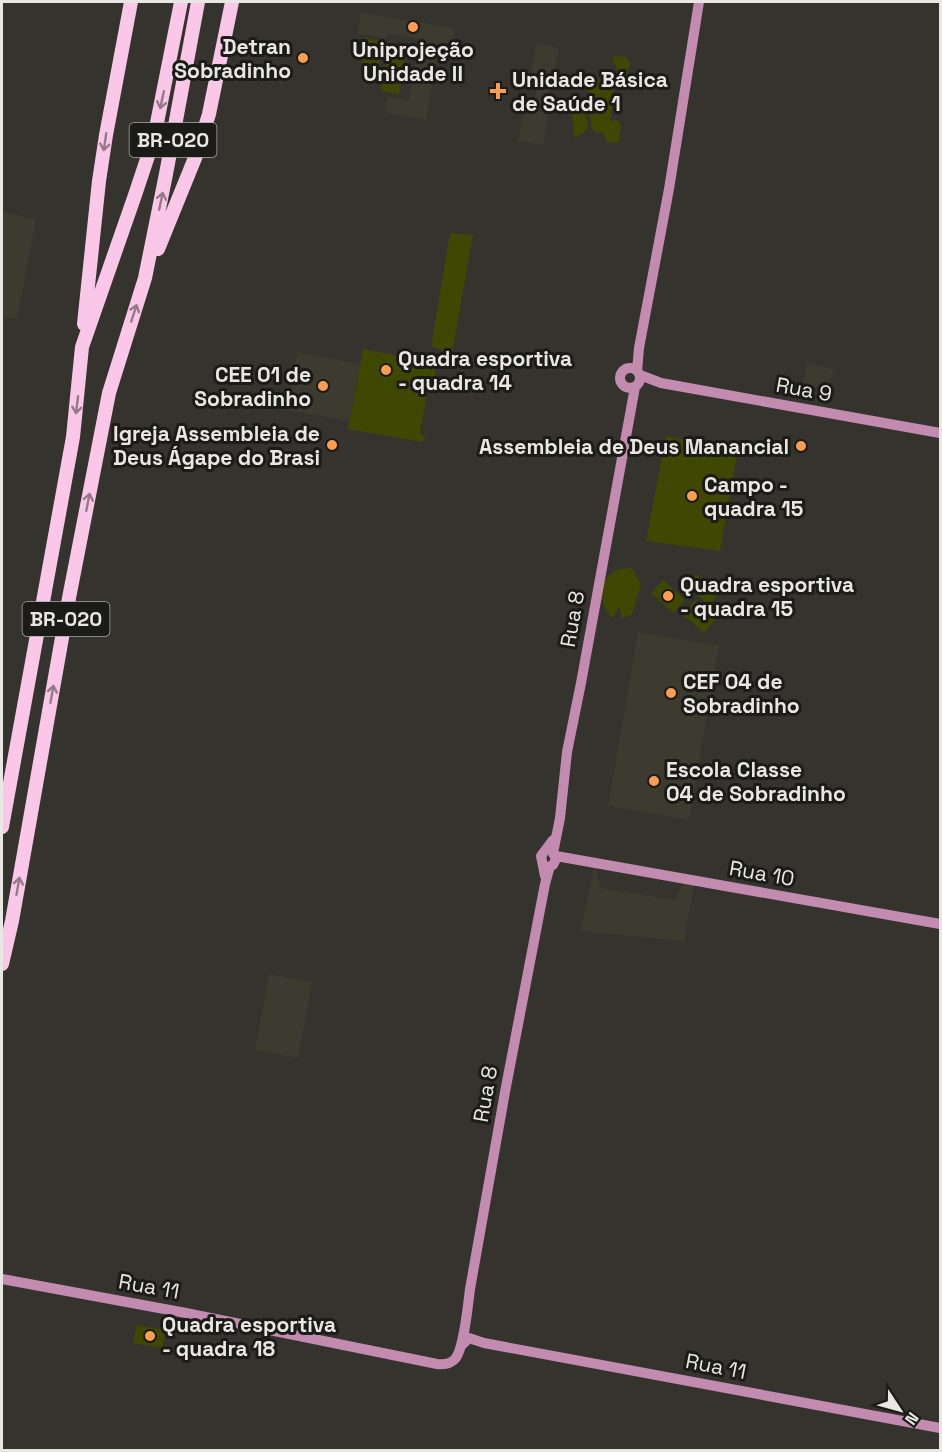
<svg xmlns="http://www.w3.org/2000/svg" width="942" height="1452" viewBox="0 0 942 1452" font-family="'Space Grotesk',sans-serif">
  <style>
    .built { fill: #3d3a2f }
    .green { fill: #3f4802 }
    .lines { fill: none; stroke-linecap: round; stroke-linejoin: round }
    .secondary { stroke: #c38baf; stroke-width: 10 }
    .highway { stroke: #fac7e8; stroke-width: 14 }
    .oneway { stroke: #967a8a }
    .poi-dot { fill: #fb9e51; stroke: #1b1b18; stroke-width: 2 }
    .labels { text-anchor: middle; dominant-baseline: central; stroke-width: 6; stroke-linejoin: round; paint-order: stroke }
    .shield { fill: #1b1b18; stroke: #aaaaa6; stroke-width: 1.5 }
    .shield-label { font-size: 20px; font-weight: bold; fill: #e8e7e3 }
    .poi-label { font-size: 21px; font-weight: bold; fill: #e8e7e3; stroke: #1b1b18; text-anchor: start }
    .street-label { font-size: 21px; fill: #e8e7e3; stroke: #1b1b18 }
  </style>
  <rect width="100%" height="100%" fill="#34332e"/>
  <path class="built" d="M 361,13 L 455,28 L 450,58 L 437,56 L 426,120 L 384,112 L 388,97 L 409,100 L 419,39 L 387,33 L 385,39 L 357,33 Z
    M 536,43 L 559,48 L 553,78 L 551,78 L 546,110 L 549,111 L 543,145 L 518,141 L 524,111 L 530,112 L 531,108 L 533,107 L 539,76 L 531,74 Z
    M 2,212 L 36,219 L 17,319 L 2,317 Z
    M 297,352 L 360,364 L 349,421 L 287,410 Z
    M 807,363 L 833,369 L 829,389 L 804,384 Z
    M 638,632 L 719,646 L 689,820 L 608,806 Z
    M 595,863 L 600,888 L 675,900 L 686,879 L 695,881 L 684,941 L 580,931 Z
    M 269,974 L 312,982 L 298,1058 L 255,1050 Z"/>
  <path class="green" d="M 365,38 L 383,41 L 379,68 L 361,65 Z
    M 388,56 L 405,59 L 399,94 L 381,91 Z
    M 614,56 L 627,57 L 630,63 L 628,71 L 630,80 L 622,85 L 611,84 L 609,85 L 614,89 L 610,121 L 618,120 L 621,127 L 619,142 L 607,143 L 606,138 L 602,132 L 597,133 L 592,129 L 590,114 L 585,115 L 588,123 L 586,131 L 574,138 L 572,114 L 585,108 L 586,98 L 591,83 L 607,77 L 609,71 L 611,70 L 613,75 L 616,74 C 618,68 616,65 612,60 Z
    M 450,233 L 473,235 L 452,353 L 431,347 Z
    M 363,349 L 437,363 L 435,377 L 430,377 L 420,433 L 425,437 L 423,442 L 348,429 Z
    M 666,436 L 738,450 L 720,551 L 646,541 Z
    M 632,568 L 641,584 L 632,615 L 621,618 L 620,606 L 612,618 C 600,605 596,584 613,572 C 618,568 625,569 632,568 Z
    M 696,574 L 720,593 L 709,606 L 687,585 Z
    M 663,580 L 685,600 L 673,613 L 651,593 Z
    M 695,601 L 716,619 L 704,633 L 682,614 Z
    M 137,1325 L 166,1330 L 162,1348 L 133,1343 Z"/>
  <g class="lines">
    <path class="secondary" d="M620 378a10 10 0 1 1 20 0a10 10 0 1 1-20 0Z
      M 637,371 L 639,348 L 669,189 L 699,2
      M 640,375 L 661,383 L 940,433
      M 556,856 L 940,924
      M 553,865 L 556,859 L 553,853 L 560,818 L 567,752 L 581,683 L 635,387
      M 545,876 L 541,856 L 553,840
      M 2,1279 L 186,1313 L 437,1364 C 444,1365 450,1364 455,1359 C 464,1349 468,1304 470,1289 L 505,1092 L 545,884 L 550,866
      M 461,1346 L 469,1338 L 484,1343 L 940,1428"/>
    <path class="highway" d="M 158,249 L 197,153 L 209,114 L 232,2
      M 84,324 L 99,181 L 106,135 L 131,2
      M 2,827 L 73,437 L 82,347 L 135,195 L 154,138 L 181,2
      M 2,964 L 12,921 L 69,598 L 109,393 L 145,278 L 166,174 L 198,2"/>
  </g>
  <defs><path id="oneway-shaft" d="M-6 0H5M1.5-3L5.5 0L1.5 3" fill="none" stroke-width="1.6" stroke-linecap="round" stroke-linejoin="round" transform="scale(1.5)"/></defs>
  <g class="oneway">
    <use href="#oneway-shaft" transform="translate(162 100) rotate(102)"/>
    <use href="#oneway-shaft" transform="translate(105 142) rotate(98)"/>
    <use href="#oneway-shaft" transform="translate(161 201) rotate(-78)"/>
    <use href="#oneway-shaft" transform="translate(134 313) rotate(-72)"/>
    <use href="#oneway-shaft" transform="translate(77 405) rotate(97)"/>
    <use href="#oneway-shaft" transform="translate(88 502) rotate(-79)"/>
    <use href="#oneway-shaft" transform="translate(52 694) rotate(-80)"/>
    <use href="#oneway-shaft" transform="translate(18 886) rotate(-80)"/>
  </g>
  <g class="poi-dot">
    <circle cx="413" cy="27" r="6"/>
    <circle cx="303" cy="58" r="6"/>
    <path d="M495 82h6v6h6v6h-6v6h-6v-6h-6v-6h6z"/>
    <circle cx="386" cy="370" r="6"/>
    <circle cx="323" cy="386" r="6"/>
    <circle cx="332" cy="445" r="6"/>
    <circle cx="801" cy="446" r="6"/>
    <circle cx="692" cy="496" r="6"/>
    <circle cx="668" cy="596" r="6"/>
    <circle cx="671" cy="693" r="6"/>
    <circle cx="654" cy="781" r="6"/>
    <circle cx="150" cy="1336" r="6"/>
  </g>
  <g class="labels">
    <g class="shield">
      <rect x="129.5" y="123" width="87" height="34" rx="4.5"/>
      <rect x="22.5" y="602" width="87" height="34" rx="4.5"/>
    </g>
    <g class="shield-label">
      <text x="173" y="140">BR-020</text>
      <text x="66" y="619">BR-020</text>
    </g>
    <g class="poi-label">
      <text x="291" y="46" text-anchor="end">Detran<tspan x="291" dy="24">Sobradinho</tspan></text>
      <text x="413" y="49" text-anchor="middle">Uniprojeção<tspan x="413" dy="24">Unidade II</tspan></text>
      <text x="512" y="79">Unidade Básica<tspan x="512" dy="24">de Saúde 1</tspan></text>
      <text x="398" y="358">Quadra esportiva<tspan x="398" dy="24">- quadra 14</tspan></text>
      <text x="311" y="374" text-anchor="end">CEE 01 de<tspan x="311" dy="24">Sobradinho</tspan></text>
      <text x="320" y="433" text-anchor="end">Igreja Assembleia de<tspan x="320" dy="24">Deus Ágape do Brasi</tspan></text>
      <text x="789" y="446" text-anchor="end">Assembleia de Deus Manancial</text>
      <text x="704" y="484">Campo -<tspan x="704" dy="24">quadra 15</tspan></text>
      <text x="680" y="584">Quadra esportiva<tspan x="680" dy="24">- quadra 15</tspan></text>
      <text x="683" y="681">CEF 04 de<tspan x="683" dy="24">Sobradinho</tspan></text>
      <text x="666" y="769">Escola Classe<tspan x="666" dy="24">04 de Sobradinho</tspan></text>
      <text x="162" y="1324">Quadra esportiva<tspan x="162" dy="24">- quadra 18</tspan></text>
    </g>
    <g class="street-label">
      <text transform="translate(804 389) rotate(10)">Rua 9</text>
      <text transform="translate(572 619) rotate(-80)">Rua 8</text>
      <text transform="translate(762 873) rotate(10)">Rua 10</text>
      <text transform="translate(485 1094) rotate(-80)">Rua 8</text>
      <text transform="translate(149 1286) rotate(10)">Rua 11</text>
      <text transform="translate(716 1366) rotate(11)">Rua 11</text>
    </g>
  </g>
  <rect width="942" height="1452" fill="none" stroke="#e8e7e3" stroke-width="6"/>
  <g transform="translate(900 1410) rotate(126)" stroke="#1b1b18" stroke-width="4.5" paint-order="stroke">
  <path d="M0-4.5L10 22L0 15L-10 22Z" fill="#e8e7e3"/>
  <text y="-9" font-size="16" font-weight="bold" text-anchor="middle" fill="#e8e7e3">N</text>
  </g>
</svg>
